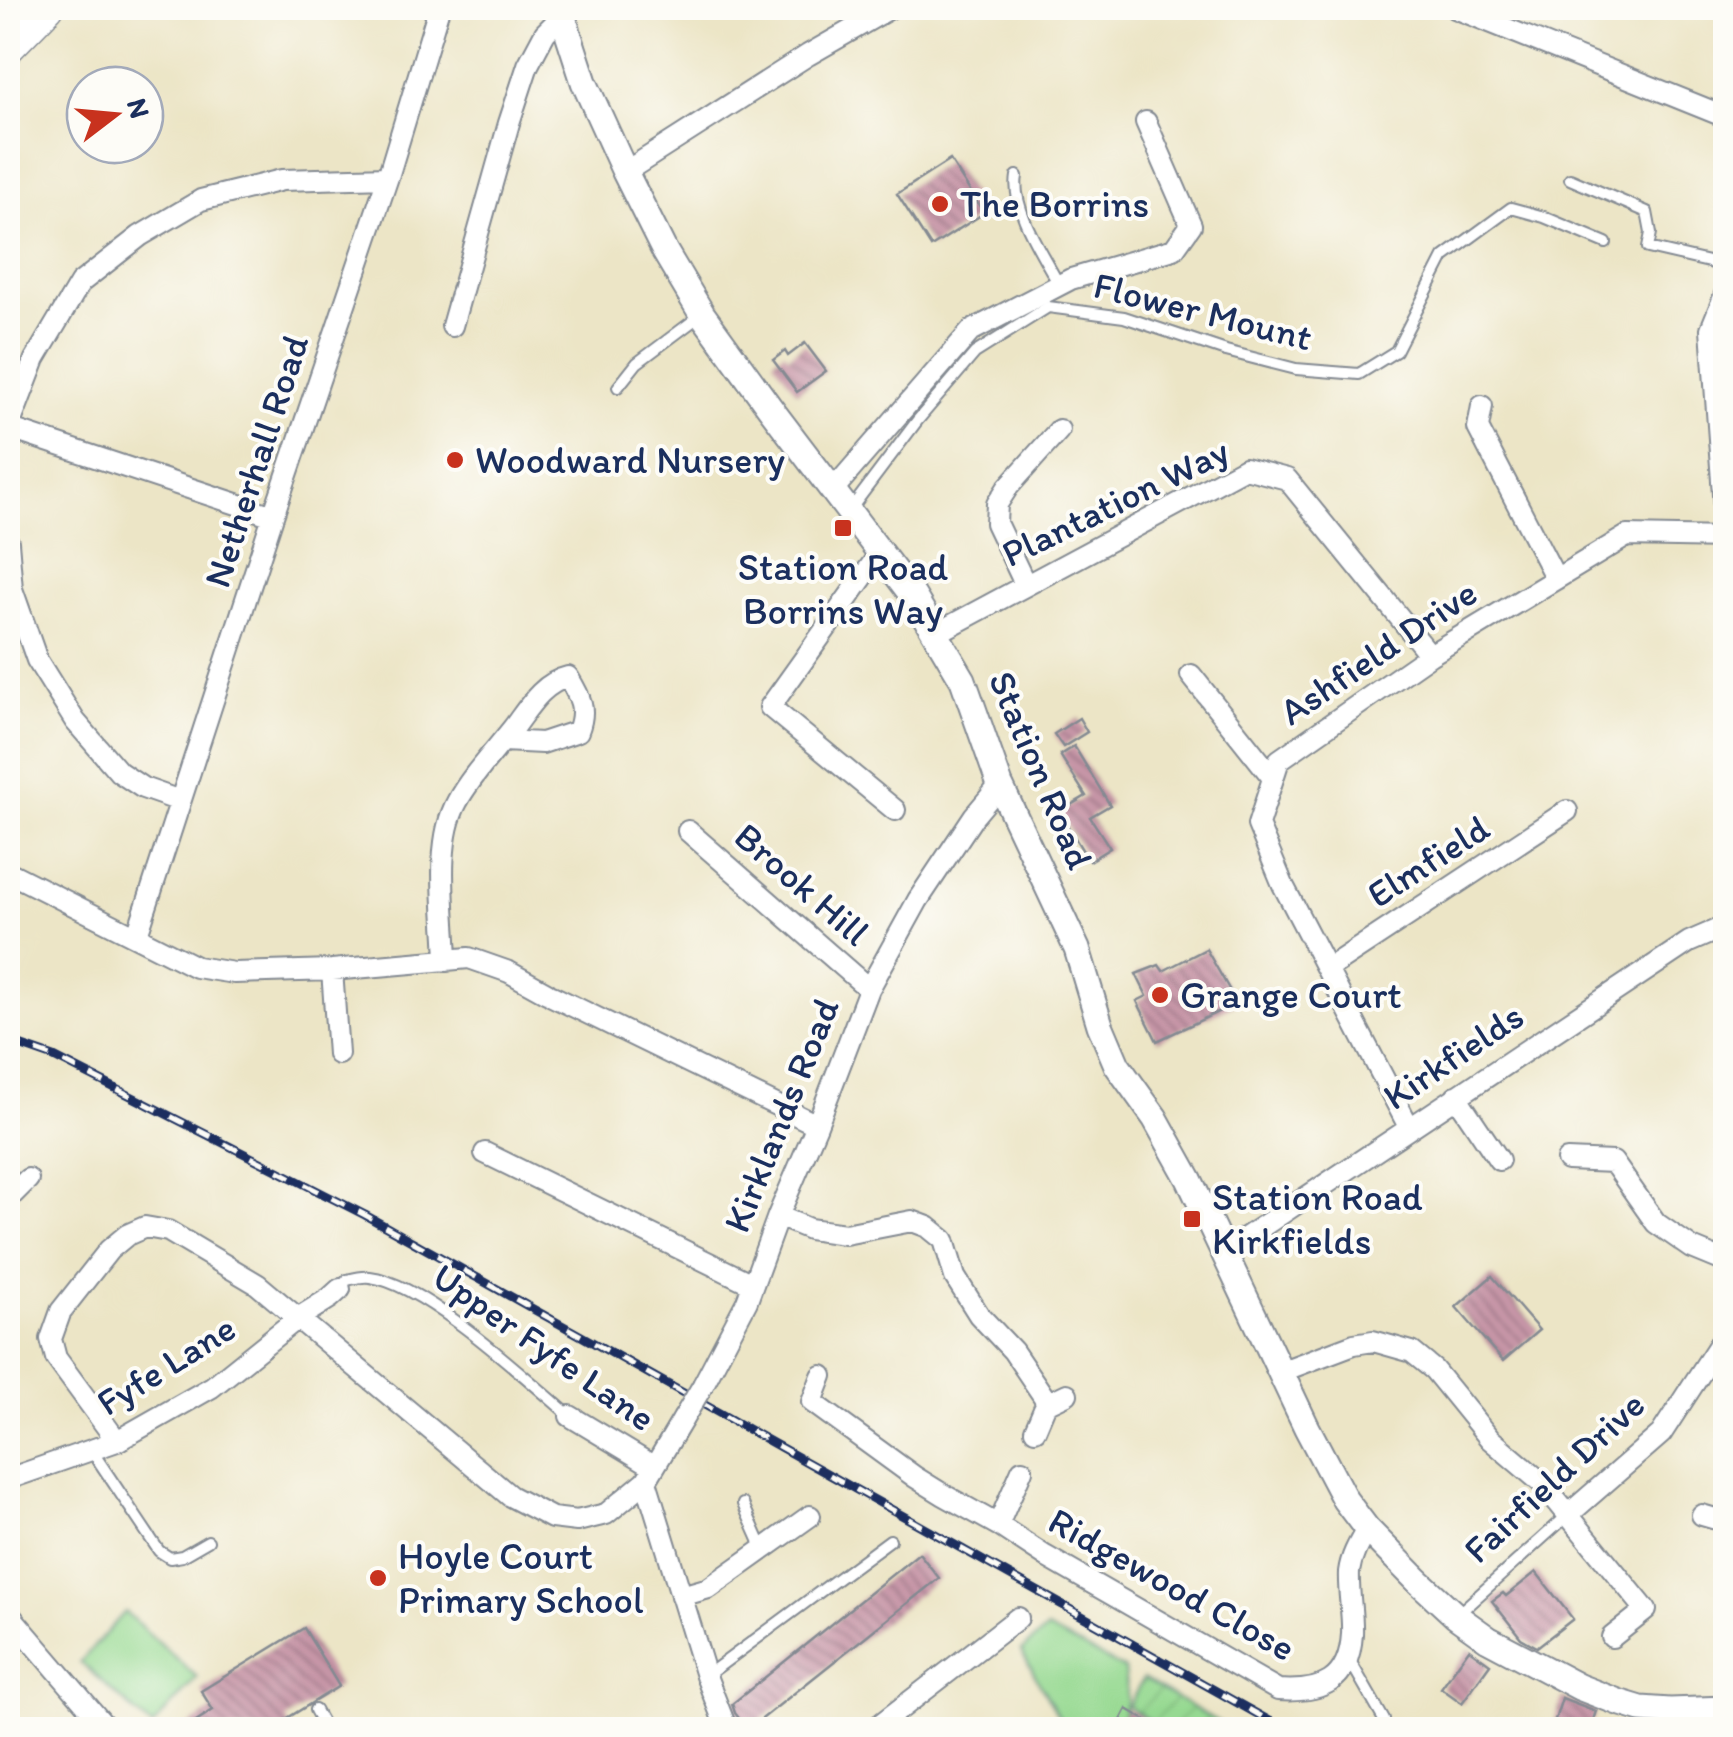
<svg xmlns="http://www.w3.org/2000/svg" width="1733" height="1737" viewBox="0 0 1733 1737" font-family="Itim,sans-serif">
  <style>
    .grass { fill: #96d991; stroke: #588478; stroke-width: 2.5 }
    .garden { fill: url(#garden-furrows); stroke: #588478; stroke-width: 2.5 }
    .building { fill: url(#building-back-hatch) }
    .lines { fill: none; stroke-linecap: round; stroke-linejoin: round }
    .service-casing { stroke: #848a92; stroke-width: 14 }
    .minor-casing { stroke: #848a92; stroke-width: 24 }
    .tertiary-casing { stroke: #848a92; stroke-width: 29 }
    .secondary-casing { stroke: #848a92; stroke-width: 31 }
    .service { stroke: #fff; stroke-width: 10 }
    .minor { stroke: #fff; stroke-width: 20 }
    .tertiary { stroke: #fff; stroke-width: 25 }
    .secondary { stroke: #fff; stroke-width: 28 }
    .rail-casing { stroke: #1b2f5e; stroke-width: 9 }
    .rail { stroke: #fdfcf7; stroke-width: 5; stroke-dasharray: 15; stroke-linecap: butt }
    .minor-bridge-casing { stroke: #848a92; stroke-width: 24; stroke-linecap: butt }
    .minor-bridge { stroke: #fff; stroke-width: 20 }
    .poi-dot { fill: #c8321e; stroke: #fdfcf7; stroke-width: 4 }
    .labels { text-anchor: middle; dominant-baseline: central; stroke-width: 8; stroke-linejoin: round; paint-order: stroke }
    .poi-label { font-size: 38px; fill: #1b2f5e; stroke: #fdfcf7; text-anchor: start }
    .street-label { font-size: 38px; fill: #1b2f5e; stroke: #fdfcf7 }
  </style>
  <defs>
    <pattern id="garden-furrows" width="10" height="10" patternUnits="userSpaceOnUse" patternTransform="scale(2.5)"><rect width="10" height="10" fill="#96d991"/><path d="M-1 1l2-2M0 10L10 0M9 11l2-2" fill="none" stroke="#81bb7f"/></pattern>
    <pattern id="building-back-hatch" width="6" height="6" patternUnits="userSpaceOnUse" patternTransform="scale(2.5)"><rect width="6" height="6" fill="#c796a7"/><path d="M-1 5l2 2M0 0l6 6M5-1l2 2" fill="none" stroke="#a17b8b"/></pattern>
  </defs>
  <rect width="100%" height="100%" fill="#fdfcf7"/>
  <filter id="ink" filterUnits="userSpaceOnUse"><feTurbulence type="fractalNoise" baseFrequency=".01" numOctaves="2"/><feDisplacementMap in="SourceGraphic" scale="20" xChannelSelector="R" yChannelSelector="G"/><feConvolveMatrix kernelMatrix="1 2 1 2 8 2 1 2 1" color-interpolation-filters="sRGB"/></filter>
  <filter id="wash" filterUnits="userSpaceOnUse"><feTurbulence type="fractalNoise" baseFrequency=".0048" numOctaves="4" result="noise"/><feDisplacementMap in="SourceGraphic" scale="40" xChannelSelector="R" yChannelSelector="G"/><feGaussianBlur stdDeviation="2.25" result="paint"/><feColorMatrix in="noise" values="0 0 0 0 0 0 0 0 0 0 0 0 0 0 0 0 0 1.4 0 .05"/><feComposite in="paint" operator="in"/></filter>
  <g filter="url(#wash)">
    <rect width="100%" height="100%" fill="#ece5c6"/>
    <path class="grass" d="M 125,1612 L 197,1677 L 152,1727 L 80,1662 Z
      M 1047,1629 L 1124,1669 L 1127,1699 L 1120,1729 L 1066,1729 L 1021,1651 Z"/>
    <path class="garden" d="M 1143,1679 L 1230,1729 L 1185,1729 L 1180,1727 L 1178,1729 C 1160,1730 1143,1716 1128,1707 Z"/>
    <g id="blocks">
      <path class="building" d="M 950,160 L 984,213 L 931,247 L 897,194 Z
        M 805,343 L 826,371 L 797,392 L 773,360 L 785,351 L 788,356 Z
        M 1079,718 L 1087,732 L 1063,747 L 1054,734 Z
        M 1074,746 L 1110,805 L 1090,817 L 1110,848 L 1089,861 L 1059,812 L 1086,796 L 1060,755 Z
        M 1206,949 L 1237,1003 L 1157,1041 L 1137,1001 L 1147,996 L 1136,974 L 1159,965 L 1163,971 Z
        M 1492,1276 L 1539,1330 L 1503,1361 L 1456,1307 Z
        M 919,1553 L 939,1578 L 748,1730 L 735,1713 L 732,1704 Z
        M 1536,1572 L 1573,1619 L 1537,1647 L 1521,1638 L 1492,1601 L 1503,1593 L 1506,1596 Z
        M 304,1628 L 339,1686 L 286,1719 L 292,1730 L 182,1730 L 213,1710 L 201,1691 Z
        M 1469,1649 L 1490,1664 L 1462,1703 L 1441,1688 Z
        M 1562,1698 L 1596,1711 L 1590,1730 L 1562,1730 L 1553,1726 Z
        M 1127,1709 L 1163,1730 L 1116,1730 Z"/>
    </g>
  </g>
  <g filter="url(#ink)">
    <use href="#blocks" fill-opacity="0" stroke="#848a92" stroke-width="2.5"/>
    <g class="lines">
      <defs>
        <path id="service" d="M 1017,176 C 1011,209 1044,256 1059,285
          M 1570,179 L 1647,212 L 1651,233 L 1648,248 L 1726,266
          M 618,387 L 637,363 L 701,315
          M 850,510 L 917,421 L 975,353 L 1048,307 L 1124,317 L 1226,351 L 1296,369 L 1359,374 L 1396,351 L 1444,257 L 1511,208 L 1544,217 L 1606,243
          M 340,1289 L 347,1280 C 355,1278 362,1276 370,1277 C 424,1283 527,1379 570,1416
          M 92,1451 L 159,1551 L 170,1558 L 182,1556 L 208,1541
          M 743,1504 L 763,1549
          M 1458,1614 L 1568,1515
          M 1349,1659 L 1384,1720 L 1381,1728
          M 706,1676 L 890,1540
          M 315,1710 L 326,1730"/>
        <path id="minor" d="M 1455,8 L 1726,117
          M 625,172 L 808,55 L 890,8
          M 1726,292 L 1711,329 L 1726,536
          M 452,326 L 509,123 L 528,65 L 545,33 L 562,16
          M 1482,406 L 1478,428 L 1556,579
          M 8,429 L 35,359 L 80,283 L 140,236 L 201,200 L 282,180 L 388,177
          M 8,441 L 8,428 L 273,516
          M 833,490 L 971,331 L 1071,279 L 1174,249 L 1191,225 L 1146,122
          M 8,542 L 12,589 L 37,660 L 75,721 L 119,772 L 143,788 L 180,801
          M 880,553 L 770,707 L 895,810
          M 1025,584 L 996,523 L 997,504 L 1008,487 L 1059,430
          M 937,633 L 1245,468 L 1287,479 L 1430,655
          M 1191,675 L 1273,778
          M 688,831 L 869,989
          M 8,872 L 196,967 L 234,973 L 332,970 L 469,958 L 509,972 L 547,993
          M 137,935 L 273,516 L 388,177 L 439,8
          M 447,961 C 446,913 434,844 457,802 C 470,777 495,751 513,728 C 528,708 542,683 568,677 C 580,697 587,708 578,731 L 542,743 L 503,741
          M 1327,969 L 1567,811
          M 332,970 L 338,1054
          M 552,996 L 817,1125
          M 1456,1096 L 1499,1160
          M 1409,1127 L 1283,885 L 1258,825 L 1279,760 L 1430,655 L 1627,536 L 1726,538
          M 485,1153 L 752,1284
          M 1567,1160 L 1613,1162 L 1656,1223 L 1692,1248 L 1726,1262
          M 8,1199 L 28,1179
          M 778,1216 L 809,1229 L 845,1234 L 912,1221 L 928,1227 L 944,1240 L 955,1277 L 979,1315 L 1013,1351 L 1044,1397 L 1046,1404
          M 1224,1252 L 1689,942 L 1726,926
          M 1280,1372 L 1354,1344 L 1373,1341 L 1412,1352 L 1434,1370 L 1490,1439 L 1542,1483 L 1646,1610 L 1612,1637
          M 822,1376 L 812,1402 L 915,1477 L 944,1495 L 998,1525 L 1045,1556 L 1278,1690 C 1322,1693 1349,1682 1352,1634 C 1353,1614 1348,1593 1349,1572 C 1351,1556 1359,1543 1367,1529
          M 703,1385 L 747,1301 L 778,1216 L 817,1125 L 869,989 L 918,900 L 974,816 L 1000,785
          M 570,1416 L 653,1466
          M 1035,1430 L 1046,1404 L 1067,1394
          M 117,1441 L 56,1358 L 51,1339 L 61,1311 L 109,1250 L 127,1235 L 145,1227 L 168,1231 L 257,1284 L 510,1496 L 552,1518 L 577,1521 L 606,1514 L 646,1481 L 683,1419
          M 8,1479 L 117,1441 L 212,1387 L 298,1318 L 330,1298 L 340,1289
          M 646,1481 L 706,1676 L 727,1730
          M 1569,1514 L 1661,1434 L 1726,1334
          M 1702,1515 L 1726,1522
          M 998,1525 L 1022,1470
          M 681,1596 L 709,1588 L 810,1516
          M 8,1613 L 108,1730
          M 873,1730 L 1018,1618"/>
        <path id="tertiary" d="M 560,8 L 584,82 L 625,172 L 664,250 L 702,314 L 770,408 L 913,596 L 963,680 L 1000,785 L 1077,949 L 1100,1025 L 1117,1065 L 1155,1118 L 1189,1179 L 1307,1428 L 1345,1500 L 1367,1529 L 1417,1580 L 1456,1616 L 1488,1639 L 1579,1687 L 1618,1702 L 1641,1709 L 1670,1711 L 1726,1709"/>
        <path id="secondary" d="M 8,50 L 49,8"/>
      </defs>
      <use href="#service" class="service-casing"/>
      <use href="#minor" class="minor-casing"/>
      <use href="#tertiary" class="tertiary-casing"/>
      <use href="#secondary" class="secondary-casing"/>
      <use href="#service" class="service"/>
      <use href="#minor" class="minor"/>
      <use href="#tertiary" class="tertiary"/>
      <use href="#secondary" class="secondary"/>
      <defs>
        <path id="rail" d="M 8,1041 L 54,1057 L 365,1215 L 1286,1730"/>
      </defs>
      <use href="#rail" class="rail-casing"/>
      <use href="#rail" class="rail"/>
      <defs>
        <path id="minor-bridge" d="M 683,1419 L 703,1385"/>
      </defs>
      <use href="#minor-bridge" class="minor-bridge-casing"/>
      <use href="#minor-bridge" class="minor-bridge"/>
    </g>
  </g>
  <g class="poi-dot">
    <circle cx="940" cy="204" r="10"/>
    <circle cx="455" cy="460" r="10"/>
    <rect x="833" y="518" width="20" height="20" rx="5"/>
    <circle cx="1160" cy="995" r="10"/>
    <rect x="1182" y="1209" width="20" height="20" rx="5"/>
    <circle cx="378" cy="1578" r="10"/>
  </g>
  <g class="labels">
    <g class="poi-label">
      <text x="960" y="204">The Borrins</text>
      <text x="475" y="460">Woodward Nursery</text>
      <text x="843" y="567" text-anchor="middle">Station Road<tspan x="843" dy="44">Borrins Way</tspan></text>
      <text x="1180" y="995">Grange Court</text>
      <text x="1212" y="1197">Station Road<tspan x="1212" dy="44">Kirkfields</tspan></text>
      <text x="398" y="1556">Hoyle Court<tspan x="398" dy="44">Primary School</tspan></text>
    </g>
    <g class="street-label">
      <text transform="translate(1203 311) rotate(14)">Flower Mount</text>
      <text transform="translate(256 461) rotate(-72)">Netherhall Road</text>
      <text transform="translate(1115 502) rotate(-26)">Plantation Way</text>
      <text transform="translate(1378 652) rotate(-34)">Ashfield Drive</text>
      <text transform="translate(1041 770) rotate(67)">Station Road</text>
      <text transform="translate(1428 861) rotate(-33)">Elmfield</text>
      <text transform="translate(802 884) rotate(41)">Brook Hill</text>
      <text transform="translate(1453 1056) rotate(-34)">Kirkfields</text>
      <text transform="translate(781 1115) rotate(-68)">Kirklands Road</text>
      <text transform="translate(544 1347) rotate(35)">Upper Fyfe Lane</text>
      <text transform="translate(166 1365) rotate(-32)">Fyfe Lane</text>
      <text transform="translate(1554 1477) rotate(-43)">Fairfield Drive</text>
      <text transform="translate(1172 1584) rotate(29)">Ridgewood Close</text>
    </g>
  </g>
  <rect width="1733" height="1737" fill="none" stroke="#fdfcf7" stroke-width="40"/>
  <g transform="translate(115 115) rotate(74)"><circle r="48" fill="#fdfcf7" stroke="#a3aaba" stroke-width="2.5"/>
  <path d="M0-8L18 38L0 25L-18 38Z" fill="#c8321e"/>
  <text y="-15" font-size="28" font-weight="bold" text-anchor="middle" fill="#1b2f5e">N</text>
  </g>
</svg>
